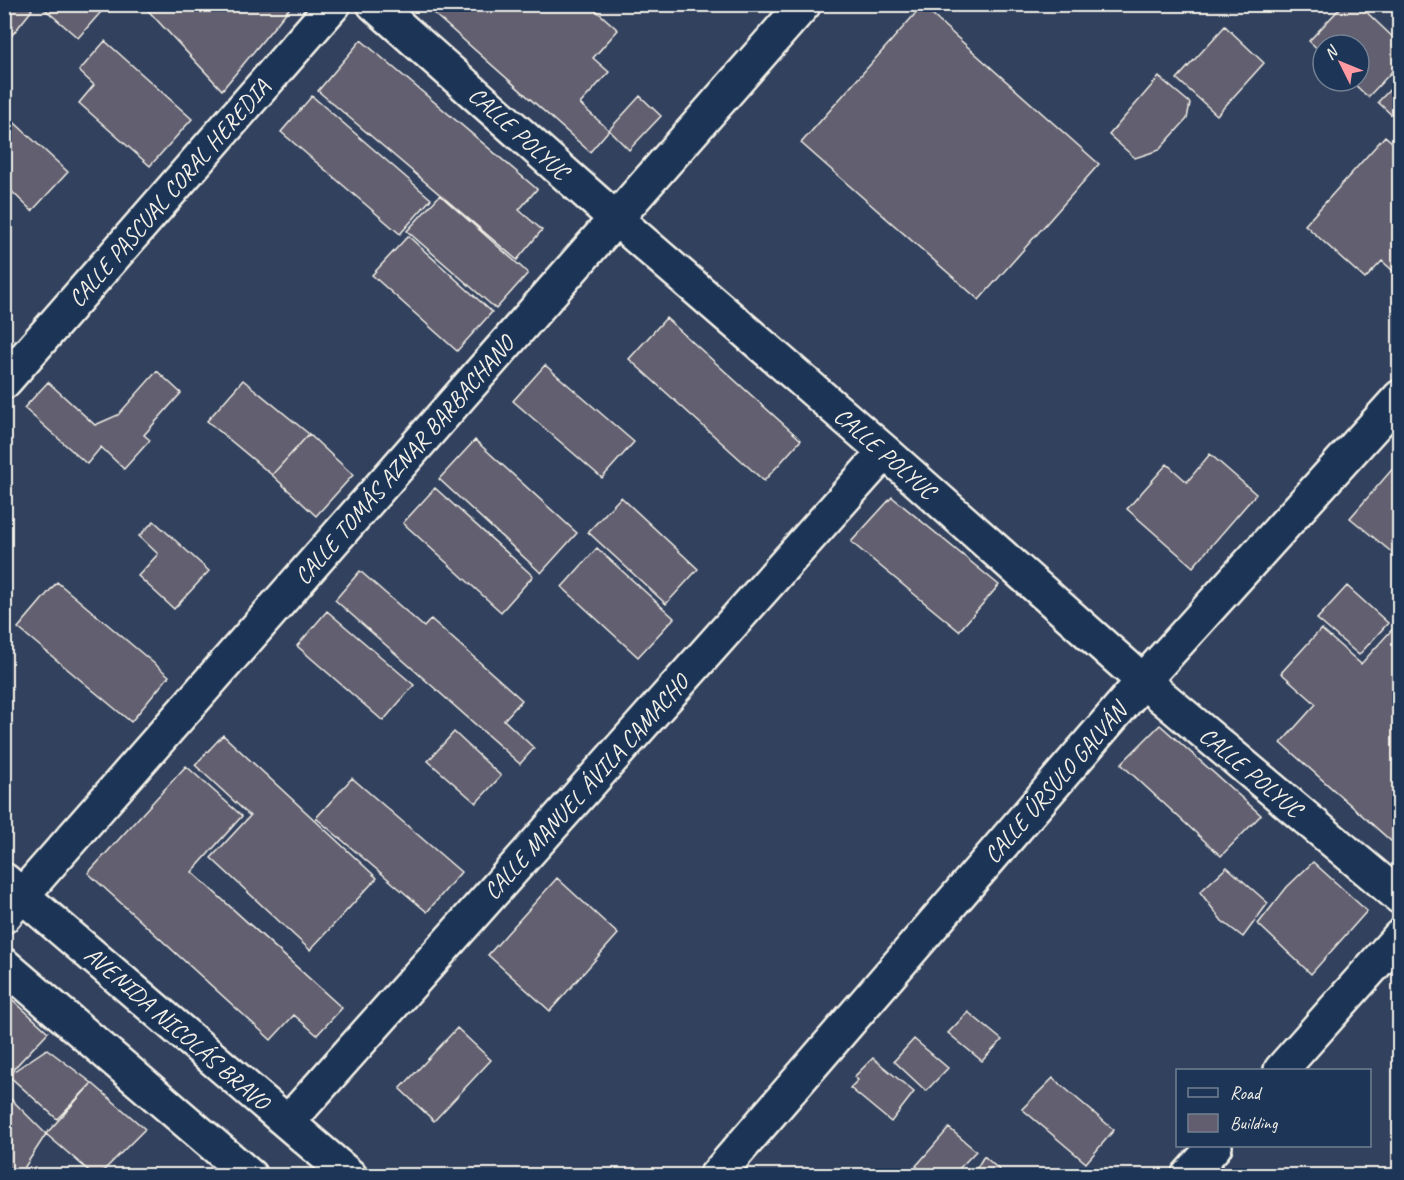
<svg xmlns="http://www.w3.org/2000/svg" width="1404" height="1180" viewBox="0 0 1404 1180" font-family="Caveat,sans-serif">
  <style>
    .building { fill: #625e70; stroke: #f4f1e8; stroke-width: 1.5 }
    .lines { fill: none; stroke-linecap: round; stroke-linejoin: round }
    .minor-casing { stroke: #f4f1e8; stroke-width: 38 }
    .major-casing { stroke: #f4f1e8; stroke-width: 38 }
    .minor { stroke: #1d3557; stroke-width: 33 }
    .major { stroke: #1d3557; stroke-width: 33 }
    .labels { text-anchor: middle; dominant-baseline: central; stroke-width: 4.5; stroke-linejoin: round; paint-order: stroke }
    .street-label { font-size: 24px; fill: #f4f1e8; stroke: #1d3557 }
  </style>
  <rect width="100%" height="100%" fill="#32415e"/>
  <filter id="ink" filterUnits="userSpaceOnUse"><feTurbulence type="fractalNoise" baseFrequency=".0167" numOctaves="2"/><feDisplacementMap in="SourceGraphic" scale="12" xChannelSelector="R" yChannelSelector="G"/><feConvolveMatrix kernelMatrix="1 2 1 2 8 2 1 2 1" color-interpolation-filters="sRGB"/></filter>
  <g filter="url(#ink)">
    <path class="building" d="M 4,4 L 26,4 L 32,10 L 4,45 Z
      M 39,4 L 108,4 L 78,38 Z
      M 142,4 L 293,4 L 222,90 Z
      M 423,4 L 589,4 L 618,30 L 593,58 L 609,72 L 580,104 L 609,130 L 590,152 Z
      M 1344,4 L 1358,4 L 1400,44 L 1400,63 L 1368,97 L 1351,81 L 1359,81 L 1359,45 L 1323,45 L 1323,54 L 1309,41 Z
      M 922,6 L 1099,164 L 979,300 L 801,143 Z
      M 1225,26 L 1264,63 L 1217,115 L 1177,79 Z
      M 361,40 L 537,189 L 519,210 L 542,230 L 517,260 L 318,91 Z
      M 105,41 L 192,119 L 150,166 L 79,103 L 94,85 L 79,71 Z
      M 1159,77 L 1190,103 L 1187,119 L 1159,150 L 1135,158 L 1109,135 Z
      M 1400,79 L 1400,123 L 1378,102 Z
      M 312,96 L 431,199 L 400,234 L 281,132 Z
      M 640,96 L 661,116 L 629,150 L 609,130 Z
      M 4,113 L 68,172 L 32,211 L 4,184 Z
      M 1385,136 L 1400,149 L 1400,277 L 1382,261 L 1365,279 L 1305,225 Z
      M 440,195 L 528,273 L 496,309 L 407,231 Z
      M 408,236 L 492,312 L 457,351 L 372,275 Z
      M 666,318 L 801,440 L 764,481 L 629,359 Z
      M 545,365 L 634,442 L 602,478 L 513,401 Z
      M 157,371 L 181,393 L 144,435 L 150,440 L 124,469 L 101,447 L 87,464 L 24,408 L 48,382 L 95,425 L 118,415 Z
      M 243,380 L 309,434 L 272,475 L 207,421 Z
      M 309,434 L 353,475 L 316,516 L 272,475 Z
      M 475,440 L 577,533 L 541,573 L 439,479 Z
      M 1210,454 L 1256,494 L 1193,567 L 1127,509 L 1167,464 L 1187,482 Z
      M 1395,466 L 1400,471 L 1400,559 L 1350,518 Z
      M 435,488 L 533,576 L 501,612 L 403,523 Z
      M 621,497 L 698,569 L 666,604 L 588,532 Z
      M 892,497 L 999,585 L 959,631 L 851,542 Z
      M 154,521 L 209,571 L 174,609 L 138,576 L 158,554 L 139,536 Z
      M 597,548 L 674,618 L 638,657 L 562,587 Z
      M 360,571 L 424,627 L 431,619 L 522,700 L 504,720 L 534,748 L 520,764 L 335,600 Z
      M 57,582 L 169,676 L 131,722 L 18,628 Z
      M 1347,586 L 1388,623 L 1359,655 L 1317,619 Z
      M 327,611 L 414,685 L 383,721 L 297,646 Z
      M 1397,624 L 1400,627 L 1400,849 L 1281,743 L 1316,704 L 1281,673 L 1321,629 L 1361,664 Z
      M 1160,725 L 1261,815 L 1221,856 L 1121,764 Z
      M 454,732 L 501,776 L 476,803 L 428,761 Z
      M 223,735 L 377,878 L 310,950 L 211,858 L 250,816 L 195,765 Z
      M 186,766 L 242,816 L 192,872 L 342,1008 L 317,1035 L 294,1015 L 271,1040 L 88,873 Z
      M 352,778 L 461,872 L 427,912 L 316,818 Z
      M 1313,862 L 1367,911 L 1311,974 L 1258,924 L 1287,887 Z
      M 1227,867 L 1268,903 L 1243,937 L 1222,921 L 1200,892 Z
      M 557,878 L 618,934 L 550,1011 L 488,955 Z
      M 4,992 L 48,1032 L 4,1079 Z
      M 968,1012 L 1002,1040 L 982,1061 L 948,1033 Z
      M 457,1028 L 491,1060 L 434,1121 L 400,1089 Z
      M 914,1039 L 948,1068 L 926,1091 L 894,1061 Z
      M 47,1049 L 92,1083 L 57,1119 L 8,1075 Z
      M 873,1058 L 914,1092 L 891,1122 L 850,1088 L 858,1080 L 854,1077 Z
      M 1053,1078 L 1114,1130 L 1086,1163 L 1022,1109 Z
      M 92,1083 L 145,1129 L 98,1176 L 95,1176 L 46,1134 Z
      M 4,1092 L 46,1134 L 19,1176 L 9,1176 L 4,1173 Z
      M 949,1128 L 976,1151 L 952,1176 L 927,1176 L 916,1166 Z
      M 984,1156 L 1006,1176 L 972,1176 Z"/>
    <g class="lines">
      <defs>
        <path id="minor" d="M 374,4 L 616,219 L 885,452 L 1143,681 L 1400,897
          M 4,382 L 334,4
          M 4,916 L 804,4
          M 1281,1070 L 1400,936
          M 288,1122 L 885,452
          M 716,1176 L 1143,681 L 1400,397
          M 1188,1176 L 1215,1146"/>
        <path id="major" d="M 4,880 L 350,1176
          M 4,965 L 250,1176"/>
      </defs>
      <use href="#minor" class="minor-casing"/>
      <use href="#major" class="major-casing"/>
      <use href="#minor" class="minor"/>
      <use href="#major" class="major"/>
    </g>
  </g>
  <g class="labels">
    <g class="street-label">
      <text transform="translate(519 133) rotate(42)">CALLE POLYUC</text>
      <text transform="translate(169 193) rotate(-49)">CALLE PASCUAL CORAL HEREDIA</text>
      <text transform="translate(885 453) rotate(41)">CALLE POLYUC</text>
      <text transform="translate(404 460) rotate(-49)">CALLE TOMÁS AZNAR BARBACHANO</text>
      <text transform="translate(1251 772) rotate(40)">CALLE POLYUC</text>
      <text transform="translate(1055 783) rotate(-49)">CALLE ÚRSULO GALVÁN</text>
      <text transform="translate(586 787) rotate(-48)">CALLE MANUEL ÁVILA CAMACHO</text>
      <text transform="translate(177 1028) rotate(41)">AVENIDA NICOLÁS BRAVO</text>
    </g>
  </g>
  <rect width="1404" height="1180" fill="none" stroke="#1d3557" stroke-width="24"/>
  <rect x="12" y="12" width="1380" height="1156" fill="none" stroke="#f4f1e8" stroke-width="2" filter="url(#ink)"/>
  <rect x="1176" y="1069" width="195" height="78" fill="#1d3557" stroke="#738091" stroke-width="1.5"/>
  <rect x="1188" y="1088" width="30" height="9" fill="#1d3557" stroke="#738091" stroke-width="1.5"/>
  <text x="1230" y="1099" font-size="18" fill="#f4f1e8">Road</text>
  <rect x="1188" y="1114" width="30" height="18" fill="#625e70" stroke="#738091" stroke-width="1.5"/>
  <text x="1230" y="1129" font-size="18" fill="#f4f1e8">Building</text>
  <g transform="translate(1341 63) rotate(313)"><circle r="28" fill="#1d3557" stroke="#738091" stroke-width="1.5"/>
  <path d="M0-4.5L10 22L0 15L-10 22Z" fill="#ff9aa2"/>
  <text y="-9" font-size="16" font-weight="bold" text-anchor="middle" fill="#f4f1e8">N</text>
  </g>
</svg>
